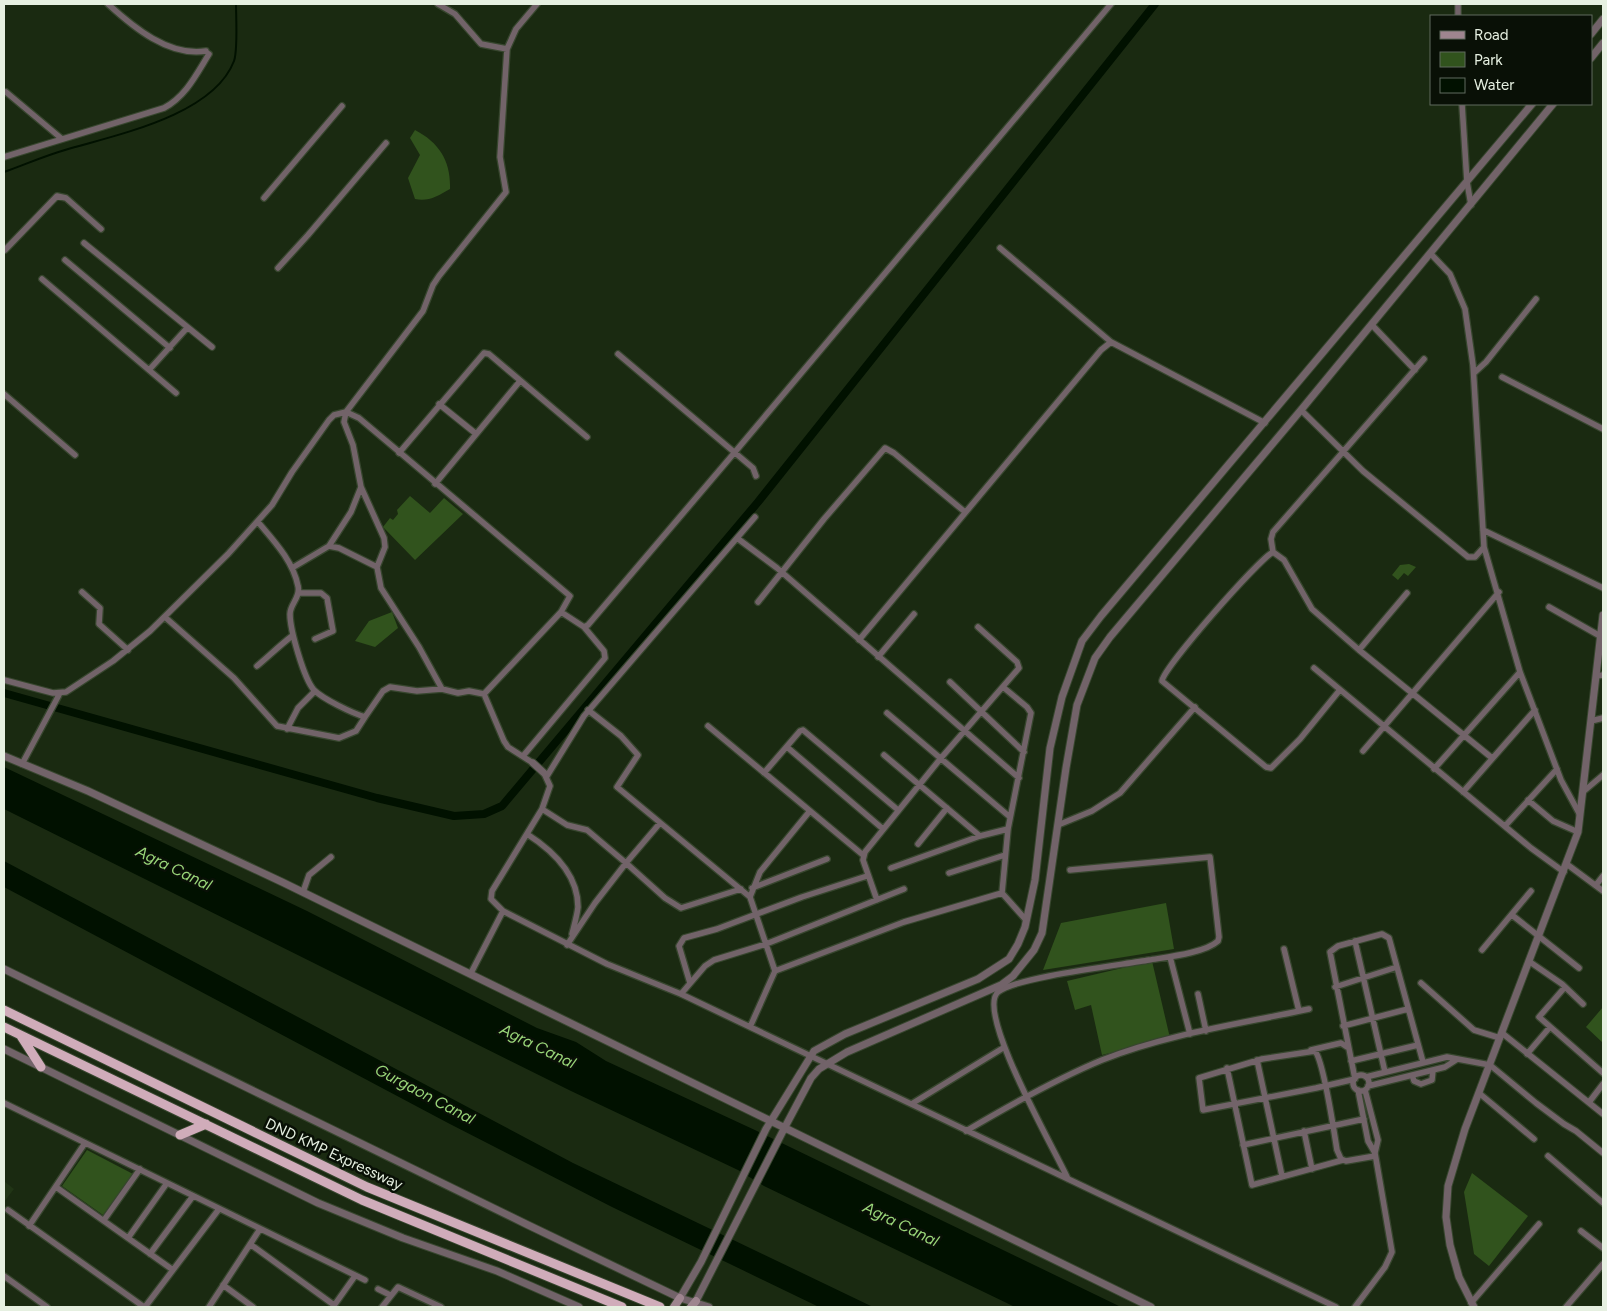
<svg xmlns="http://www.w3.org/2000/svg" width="1607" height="1311" viewBox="0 0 1607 1311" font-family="Figtree,sans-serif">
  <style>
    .built { fill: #213516 }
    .green { fill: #31531d }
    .water { fill: #011100 }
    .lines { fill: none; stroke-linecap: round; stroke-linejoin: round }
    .stream { stroke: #011100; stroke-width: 2 }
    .canal { stroke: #011100; stroke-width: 8 }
    .minor-casing { stroke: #37462e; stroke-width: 8 }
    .tertiary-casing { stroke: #37462e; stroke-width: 9 }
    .secondary-casing { stroke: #37462e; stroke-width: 10 }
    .trunk-casing { stroke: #37462e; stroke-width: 11 }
    .minor { stroke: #726369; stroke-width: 5.5 }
    .tertiary { stroke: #726369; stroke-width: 7 }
    .secondary { stroke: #9e858f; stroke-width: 8 }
    .trunk { stroke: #d0acba; stroke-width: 9 }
    .labels { text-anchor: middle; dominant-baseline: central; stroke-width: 5; stroke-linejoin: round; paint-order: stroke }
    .street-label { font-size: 15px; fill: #e6f0e1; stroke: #091006 }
    .water-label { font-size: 16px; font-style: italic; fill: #99d579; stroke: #091006 }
  </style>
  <rect width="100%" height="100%" fill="#1a2a11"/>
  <path class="built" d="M 4,1181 L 14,1189 L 4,1202 Z"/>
  <path class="green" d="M 415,130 C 440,143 451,162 450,189 C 438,196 428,202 415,199 L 408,178 L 420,155 L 410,138 Z
    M 410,496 L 430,513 L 444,498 L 463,514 L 415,560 L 383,527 L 390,518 L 393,520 L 398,514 L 397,510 Z
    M 1409,564 L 1416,567 L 1408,576 L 1404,573 L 1398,580 L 1392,575 L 1400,565 Z
    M 392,612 L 398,628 L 375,647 L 355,641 L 369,621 Z
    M 1166,903 L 1174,949 L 1043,970 L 1061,923 Z
    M 1152,961 L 1170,1038 L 1102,1055 L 1091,1005 L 1075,1010 L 1067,981 Z
    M 1603,1007 L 1603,1043 L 1586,1027 Z
    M 87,1150 L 133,1174 L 103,1215 L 62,1186 Z
    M 1472,1173 L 1528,1216 L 1489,1266 L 1474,1254 L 1464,1192 Z"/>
  <path class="water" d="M 4,767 L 307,911 L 537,1028 L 576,1042 L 606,1061 L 757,1131 L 1121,1307 L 1015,1307 L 764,1186 L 738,1170 L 571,1091 L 4,809 Z
    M 4,861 L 573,1163 L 873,1307 L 819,1307 L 612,1207 L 448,1123 L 4,887 Z"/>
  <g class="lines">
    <path class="stream" d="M 4,172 C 24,165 44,156 65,150 C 115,135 213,116 234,61 C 238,50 236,17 236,4"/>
    <path class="canal" d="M 4,693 L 377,798 L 454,816 L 484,814 L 502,806 L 758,502 L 1155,4"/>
    <defs>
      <path id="minor" d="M 108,4 C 133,27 169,57 206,51
        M 438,4 L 455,14 L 481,44 L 507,49
        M 1458,4 L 1458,16
        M 6,92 L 62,139
        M 1462,104 L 1467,182 L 1471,205
        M 4,157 L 164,108 C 186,96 196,75 209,54
        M 264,198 L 342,106
        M 84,243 L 212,347
        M 1000,248 L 1111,342
        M 5,250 L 57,196 L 66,198 L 101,229
        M 1431,254 L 1450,274 L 1465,309 L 1473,365 L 1484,547 L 1520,672 L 1561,780 L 1580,815
        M 65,260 L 170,348
        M 278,268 L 308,235 L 386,143
        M 42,279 L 176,393
        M 1372,325 L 1415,370
        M 618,354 L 753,468 L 756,476
        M 149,370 L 187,328
        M 1474,373 L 1486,362 L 1536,299
        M 1502,377 L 1603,429
        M 4,394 L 75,455
        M 439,404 L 475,433
        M 1301,410 L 1363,471 L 1468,557 L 1475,557 L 1484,547
        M 399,453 L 484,353 L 489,354 L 587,437
        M 435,484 L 520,381
        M 258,522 C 274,541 293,561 298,586 C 301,597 290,604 290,614 C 290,630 304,679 314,690 C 323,699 352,713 365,717 L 383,691 L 390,687 L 417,691 L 442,689 L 458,693 L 469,691 L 484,694
        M 1483,530 L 1603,588
        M 737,538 L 777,568 L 1019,778
        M 329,546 L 351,512 L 361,487
        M 1273,552 L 1271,539 L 1273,532 L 1424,359
        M 292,568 L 329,546 L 339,548 L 377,567
        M 82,592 L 100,608 L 99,624 L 128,650
        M 299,593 L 321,593 L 327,598 L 333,631 L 315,639
        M 758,602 L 824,519 L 885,448 L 894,453 L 965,512
        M 1549,607 L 1600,636
        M 561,612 L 584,627 L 588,625 L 735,452 L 1111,4
        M 166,618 L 234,678 L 277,726 L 339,738 L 356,731 L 365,717
        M 859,640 L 1101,350 L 1111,342 L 1265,423
        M 1359,650 L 1407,593
        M 878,657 L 914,614
        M 257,666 C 269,656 279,646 292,636
        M 1314,668 L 1531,848 L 1564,872
        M 1596,676 L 1603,675
        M 4,680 L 53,693 L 66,692 L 113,661 L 150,631 L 228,554 L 272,505 L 292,472 L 329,420 L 334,415 L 346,412 L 359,418 L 570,596 L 561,612 L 484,694 L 504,741 L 508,747 L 533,763
        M 950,682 L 1024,752
        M 1003,687 L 1027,707 L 1031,713 L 1008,829 L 1002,893 L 1026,920
        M 442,689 L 419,647 L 381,588 L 377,567 L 385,547 L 384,538 L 361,487 L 353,445 L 344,422 L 346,412 L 423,311 L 433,285 L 439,276 L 506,192 L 500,157 L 507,49 L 516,29 L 537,4
        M 1339,691 L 1300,739 L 1271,768 L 1266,767 L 1162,681 C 1163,668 1259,559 1273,552 L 1284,560 L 1312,609 L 1359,650 L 1492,758
        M 588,710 L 621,736 L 638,755 L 617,787 L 750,897 L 775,971 L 750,1027
        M 887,713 L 1010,817
        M 1591,721 L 1603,718
        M 708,726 L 863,855
        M 287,729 L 298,708 L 315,691
        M 787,747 L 883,829
        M 1363,751 L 1499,592
        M 884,755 L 980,836
        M 523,756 L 605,658 L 604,651 L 584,627
        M 22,764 L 60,693
        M 1434,769 L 1520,672
        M 544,773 L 550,786 L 542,809 L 492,891 L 491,899 L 503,911 L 607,964 L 681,994 L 1336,1307
        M 764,773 L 800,731 L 803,730 L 898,810
        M 547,776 L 584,716 L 755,517
        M 1584,791 L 1603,775
        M 1463,792 L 1535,710
        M 1528,800 L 1553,821 L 1578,832
        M 542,809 L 567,825 L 587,830 L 626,863 L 660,823
        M 1058,825 L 1092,811 L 1120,793 L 1195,707
        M 1505,826 L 1557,769
        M 527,834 C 552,850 578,874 578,907 C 577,916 574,926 572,934
        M 918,844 L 947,808
        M 1568,865 L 1603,891
        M 891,868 L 980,836 L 1008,829
        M 949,873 L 1005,855
        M 1596,885 L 1603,876
        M 752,888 L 827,859
        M 303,892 L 309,875 L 331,857
        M 750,897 L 760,872 L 809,812
        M 877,900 L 863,860 L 865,852 L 941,758 L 1019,668 L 1017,662 L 978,627
        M 1512,915 L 1579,968
        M 1355,941 L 1385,1072
        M 567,945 L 595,903 L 626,863 L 665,898 L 681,908 L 741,889
        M 1284,949 L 1299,1011
        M 1482,950 L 1531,891
        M 1170,957 L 1190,1034
        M 1530,962 L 1562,984 L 1583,1004
        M 775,971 L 904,922 L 1002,893
        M 471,973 L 503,911
        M 690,983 L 679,946 L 684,938 L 717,929 L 802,897 L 867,876
        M 1421,983 L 1474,1030 L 1500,1038
        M 1335,987 L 1397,967
        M 1565,987 L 1539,1017 L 1603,1073
        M 681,994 L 705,966 L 714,960 L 766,944 L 904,889
        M 1198,994 L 1206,1031
        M 1343,1026 L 1408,1009
        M 1502,1033 L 1603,1114
        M 1311,1050 L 1341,1043 L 1347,1047
        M 1527,1054 L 1550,1027
        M 1257,1060 L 1282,1176
        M 1351,1061 L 1418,1045
        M 1227,1068 L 1252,1185 L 1343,1160
        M 1412,1075 L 1414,1081 L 1421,1084 L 1432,1080 L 1433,1070
        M1353 1083a8 8 0 1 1 16 0a8 8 0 1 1-16 0Z
        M 1366,1077 L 1447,1057 L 1490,1065 L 1536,1103 L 1564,1124 L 1576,1131 L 1603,1153
        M 1368,1086 L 1445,1067 L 1456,1060
        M 1365,1090 L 1378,1140 L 1375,1153
        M 1479,1093 L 1534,1139
        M 1590,1101 L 1603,1084
        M 4,1103 L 365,1280
        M 913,1103 L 1003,1048
        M 966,1131 C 1010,1105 1054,1080 1102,1060 C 1167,1034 1240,1024 1309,1009
        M 1304,1131 L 1312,1169
        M 1243,1145 L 1364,1119
        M 1375,1156 L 1346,1161 L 1341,1159 L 1337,1150 C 1334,1132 1324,1062 1315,1051 L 1262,1059 L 1199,1078 L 1203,1110 L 1316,1088 L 1355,1079 L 1330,952 L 1338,946 L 1382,934 L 1389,938 L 1423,1062
        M 1548,1156 L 1603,1203
        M 1068,1179 C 1056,1152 975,1012 998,992 C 1016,977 1121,965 1149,960 C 1167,957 1205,953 1218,941 L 1219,937 L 1210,857 L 1070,870
        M 56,1187 L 173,1270
        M 8,1210 L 144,1307
        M 104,1220 L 140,1169
        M 29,1226 L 85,1143
        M 1581,1231 L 1603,1248
        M 128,1238 L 167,1183
        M 250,1244 L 334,1305
        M 150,1254 L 193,1196
        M 4,1276 L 47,1307
        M 223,1285 L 253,1307
        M 378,1289 L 390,1295
        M 1471,1303 L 1539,1224
        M 145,1307 L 219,1209
        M 209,1307 L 260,1229
        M 333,1307 L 355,1276
        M 382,1307 L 398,1287 L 441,1307
        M 1355,1307 L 1385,1267 L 1392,1252 L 1375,1153 L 1368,1141 L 1358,1090
        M 1566,1307 L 1603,1264"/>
      <path id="tertiary" d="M 1591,34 L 1603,19
        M 1591,58 L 1603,43
        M 4,756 L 88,791 L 282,882 L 1151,1307
        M 533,763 L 544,773
        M 4,969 L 528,1225 L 680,1298 L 709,1307
        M 4,1049 L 318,1203 L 403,1238 L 497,1271 L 579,1307
        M 680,1298 L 701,1262 L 766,1129 L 814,1051 L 845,1034 L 978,979 L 1009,959 L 1018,944 L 1025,927 L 1035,880 L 1050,748 L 1062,697 L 1082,641 L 1101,616 L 1532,104
        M 696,1301 L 785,1127 L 811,1078 L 819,1069 L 847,1052 L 1001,985 L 1013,976 L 1034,950 L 1042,933 L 1066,768 L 1077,705 L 1095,658 L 1110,637 L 1301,410 L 1553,104
        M 1474,1307 L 1459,1277 L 1450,1245 L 1446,1217 L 1448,1186 L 1465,1129 L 1578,832 L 1603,615"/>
      <path id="secondary" d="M 674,1307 L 680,1298
        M 691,1307 L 696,1301"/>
      <path id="trunk" d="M 4,1010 L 367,1187 L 660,1307
        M 4,1027 L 362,1200 L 622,1307
        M 21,1036 L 41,1067
        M 180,1135 L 206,1124"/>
    </defs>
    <use href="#minor" class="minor-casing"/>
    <use href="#tertiary" class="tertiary-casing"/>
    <use href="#secondary" class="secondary-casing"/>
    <use href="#trunk" class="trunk-casing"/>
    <use href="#minor" class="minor"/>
    <use href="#tertiary" class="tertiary"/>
    <use href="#secondary" class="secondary"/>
    <use href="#trunk" class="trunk"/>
  </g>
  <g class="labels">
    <g class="street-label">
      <text transform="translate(334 1154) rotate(25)">DND KMP Expressway</text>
    </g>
    <g class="water-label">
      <text transform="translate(174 868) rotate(26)">Agra Canal</text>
      <text transform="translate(538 1046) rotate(26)">Agra Canal</text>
      <text transform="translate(425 1094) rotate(28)">Gurgaon Canal</text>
      <text transform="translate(901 1224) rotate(26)">Agra Canal</text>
    </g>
  </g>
  <rect width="1607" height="1311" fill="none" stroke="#e6f0e1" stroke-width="10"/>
  <rect x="1430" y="15" width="162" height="90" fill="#091006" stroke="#616a5e"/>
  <rect x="1440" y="31" width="25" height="8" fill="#9e858f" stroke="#616a5e"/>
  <text x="1474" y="40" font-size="15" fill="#e6f0e1">Road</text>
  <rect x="1440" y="52" width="25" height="15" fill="#31531d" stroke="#616a5e"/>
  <text x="1474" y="65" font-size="15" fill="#e6f0e1">Park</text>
  <rect x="1440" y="78" width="25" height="15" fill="#011100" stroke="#616a5e"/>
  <text x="1474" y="90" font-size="15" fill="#e6f0e1">Water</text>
</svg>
